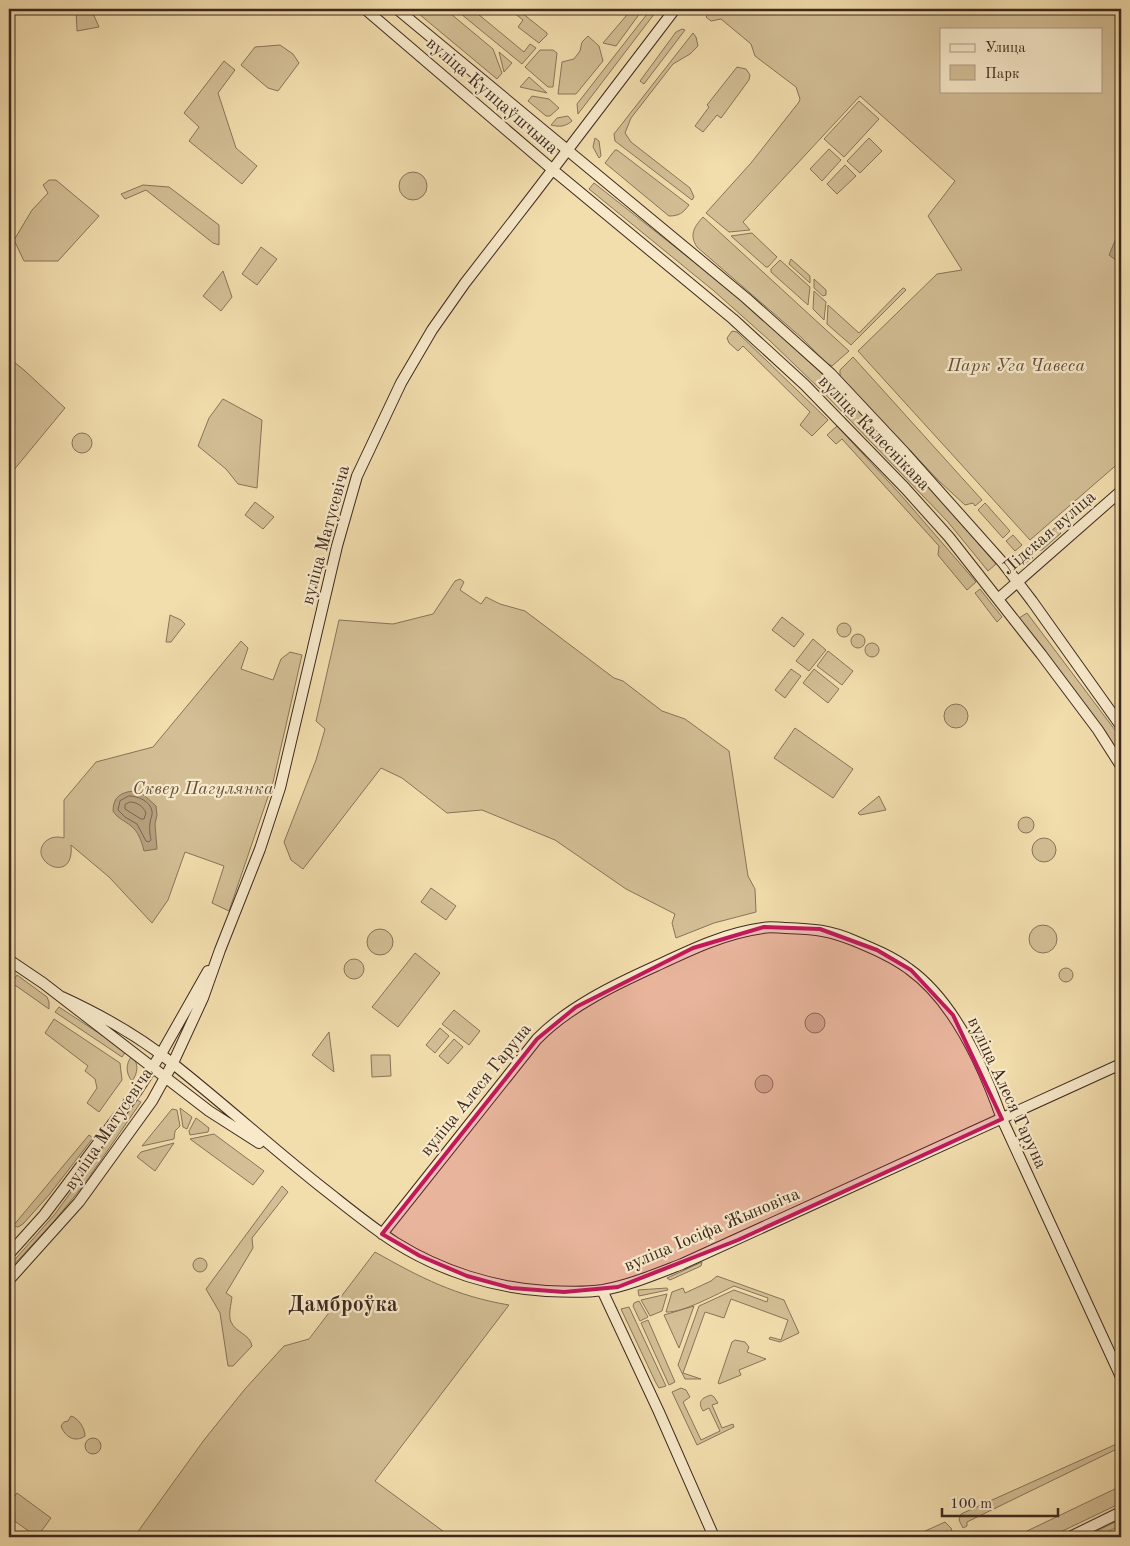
<svg xmlns="http://www.w3.org/2000/svg" width="1130" height="1546" viewBox="0 0 1130 1546" font-family="'Old Standard TT',serif">
  <style>
    .green { fill: #d3be95; stroke: #88745a; fill-rule: evenodd }
    .water { fill: #b5a07d; stroke: #857057 }
    .lines { fill: none; stroke-linecap: round; stroke-linejoin: round }
    .shore { stroke: #7a644e; stroke-width: 1 }
    .secondary-casing { stroke: #3e291f; stroke-width: 12 }
    .secondary { stroke: #f7e9ca; stroke-width: 10 }
    .marked { fill: #c2185b; fill-opacity: 0.2; stroke: #c2185b; stroke-width: 4; stroke-linejoin: round }
    .labels { text-anchor: middle; dominant-baseline: central; stroke-width: 4.5; stroke-linejoin: round; paint-order: stroke }
    .street-label { font-size: 18px; fill: #3e291f; stroke: #f7e9ca }
    .park-label { font-size: 18px; font-style: italic; fill: #634e3c; stroke: #f7e9ca }
    .district-label { font-size: 22px; font-weight: bold; fill: #3e291f; stroke: #f7e9ca }
  </style>
  <rect width="100%" height="100%" fill="#f2ddad"/>
  <filter id="stains"><feTurbulence type="fractalNoise" baseFrequency=".004" numOctaves="4"/><feColorMatrix values="0 0 0 0 .2 0 0 0 0 .09 0 0 0 0 .02 0 0 0 .5 -.17"/></filter>
  <radialGradient id="worn" r=".72"><stop offset=".6" stop-color="#630" stop-opacity="0"/><stop offset="1" stop-color="#630" stop-opacity=".3"/></radialGradient>
  <path class="green" d="M 76,9 L 91,9 L 99,27 L 77,31 Z
    M 413,9 L 445,9 L 493,49 L 502,73 L 497,79 Z
    M 455,9 L 472,9 L 524,52 L 530,44 L 536,48 L 522,64 Z
    M 509,9 L 517,9 L 547,33 L 547,35 L 539,43 L 518,27 L 523,20 Z
    M 632,9 L 643,9 L 616,46 L 603,43 Z
    M 651,9 L 658,9 L 578,114 L 577,104 Z
    M 712,9 L 1121,9 L 1121,461 L 1030,540 L 858,351 L 937,274 L 962,270 L 928,216 L 955,181 L 860,96 L 743,222 L 750,230 L 729,232 L 706,213 L 751,163 L 799,102 L 800,99 L 796,87 L 755,56 L 751,44 L 721,19 L 711,21 L 706,17 ZM 941,29 L 1101,29 L 1101,91 L 941,91 Z
    M 682,29 L 685,30 L 644,84 L 640,81 L 676,32 Z
    M 693,33 L 696,37 L 698,46 L 690,54 L 673,64 L 631,118 L 625,133 L 631,142 L 690,188 L 694,197 L 692,200 L 615,141 L 614,134 Z
    M 588,36 L 599,46 L 603,61 L 576,94 L 558,94 L 562,62 L 574,59 L 580,51 L 582,42 Z
    M 280,45 L 293,54 L 299,63 L 278,91 L 268,88 L 241,65 L 255,47 Z
    M 540,50 L 553,50 L 557,53 L 553,87 L 548,87 L 525,67 Z
    M 499,52 L 512,63 L 504,72 Z
    M 224,61 L 235,70 L 218,93 L 236,148 L 257,166 L 242,184 L 189,141 L 199,127 L 184,113 Z
    M 737,67 L 746,69 L 750,75 L 749,80 L 721,118 L 717,115 L 703,132 L 695,126 L 709,107 L 707,105 Z
    M 529,77 L 547,93 L 520,87 Z
    M 532,96 L 549,99 L 559,108 L 550,116 L 546,116 L 528,101 Z
    M 859,101 L 879,119 L 844,157 L 824,139 Z
    M 568,116 L 572,121 C 565,127 559,127 551,125 L 557,118 Z
    M 595,138 L 599,141 L 601,156 L 599,158 L 593,147 Z
    M 869,138 L 882,151 L 860,173 L 847,161 Z
    M 829,149 L 841,160 L 822,181 L 810,169 Z
    M 615,150 L 617,150 L 689,205 C 683,213 679,216 669,216 L 605,163 Z
    M 845,165 L 856,176 L 837,194 L 827,184 Z
    M399 186a14 14 0 1 1 28 0a14 14 0 1 1-28 0Z
    M 49,180 L 56,180 L 99,216 L 58,261 L 24,261 L 14,240 L 32,210 L 48,193 L 43,185 Z
    M 594,183 L 736,295 L 820,372 L 910,465 L 996,564 L 988,571 L 948,522 L 823,392 L 769,340 L 714,291 L 589,189 Z
    M 143,185 L 169,187 L 219,225 L 219,245 L 213,243 L 146,190 L 125,199 L 121,194 Z
    M 703,217 L 849,351 L 832,366 L 826,363 L 802,338 L 697,247 C 689,235 694,227 703,217 Z
    M 752,233 L 777,257 L 768,267 L 766,267 L 731,236 Z
    M 261,247 L 277,259 L 257,285 L 242,274 Z
    M 791,259 L 810,276 L 810,283 L 789,264 Z
    M 780,260 L 810,287 L 808,305 L 771,272 L 771,269 Z
    M 223,271 L 232,297 L 221,311 L 203,296 Z
    M 814,279 L 826,290 L 826,295 L 823,296 L 814,288 Z
    M 903,288 L 904,288 L 906,290 L 851,345 L 827,324 L 828,305 L 859,333 Z
    M 814,291 L 826,302 L 824,320 L 813,309 Z
    M 732,331 L 737,332 L 828,420 L 812,436 L 800,425 L 810,412 L 743,346 L 738,351 L 729,343 L 727,338 Z
    M 853,357 L 982,500 L 975,506 L 973,503 L 965,505 L 939,481 L 840,376 L 840,370 Z
    M 9,358 L 24,370 L 65,408 L 13,471 L 9,472 Z
    M 223,399 L 262,420 L 257,488 L 238,484 L 226,469 L 198,446 L 209,418 Z
    M 837,426 L 900,494 L 976,582 L 967,590 L 938,555 L 939,546 L 842,439 L 836,444 L 827,435 Z
    M72 443a10 10 0 1 1 20 0a10 10 0 1 1-20 0Z
    M 255,502 L 274,517 L 263,529 L 245,515 Z
    M 985,503 L 1010,531 L 1003,538 L 978,510 Z
    M 1056,527 L 1061,533 L 1042,550 L 1038,550 L 1034,545 Z
    M 1013,535 L 1022,545 L 1015,551 L 1006,541 Z
    M 1029,554 L 1033,558 C 1027,562 1019,567 1012,560 L 1015,558 Z
    M 460,579 L 464,582 L 460,590 L 481,604 L 486,597 L 500,604 L 525,611 L 614,678 L 623,681 L 662,711 L 685,719 L 729,751 L 748,876 L 755,889 L 756,912 L 714,923 L 676,938 L 672,923 L 675,914 L 626,889 L 555,840 L 482,810 L 447,813 L 402,778 L 381,768 L 303,869 L 291,860 L 284,842 L 316,760 L 325,729 L 316,721 L 339,620 L 393,624 L 433,614 L 455,581 Z
    M 980,589 L 1002,617 L 997,622 L 975,593 Z
    M 1027,613 L 1121,738 L 1121,760 L 1019,618 Z
    M 170,615 L 181,620 L 185,624 L 171,642 L 166,642 Z
    M 782,617 L 804,634 L 794,647 L 772,630 Z
    M837 630a7 7 0 1 1 14 0a7 7 0 1 1-14 0Z
    M851 641a7 7 0 1 1 14 0a7 7 0 1 1-14 0Z
    M 813,639 L 826,650 L 809,671 L 796,661 Z
    M 241,641 L 248,648 L 241,669 L 273,680 L 281,659 L 290,652 L 302,655 L 273,782 L 229,911 L 212,903 L 224,866 L 185,852 L 168,900 L 152,923 L 109,877 L 71,845 C 75,886 27,862 45,842 C 50,837 57,836 64,838 L 64,800 L 96,762 L 153,747 Z
    M865 650a7 7 0 1 1 14 0a7 7 0 1 1-14 0Z
    M 828,651 L 853,671 L 842,685 L 817,666 Z
    M 791,669 L 801,676 L 785,698 L 775,690 Z
    M 814,669 L 839,689 L 828,703 L 803,683 Z
    M944 716a12 12 0 1 1 24 0a12 12 0 1 1-24 0Z
    M 795,728 L 853,769 L 833,798 L 774,758 Z
    M 879,796 L 886,810 L 860,815 L 858,813 Z
    M1018 825a8 8 0 1 1 16 0a8 8 0 1 1-16 0Z
    M1032 850a12 12 0 1 1 24 0a12 12 0 1 1-24 0Z
    M 431,888 L 456,906 L 446,920 L 421,902 Z
    M1029 939a14 14 0 1 1 28 0a14 14 0 1 1-28 0Z
    M367 942a13 13 0 1 1 26 0a13 13 0 1 1-26 0Z
    M 415,953 L 440,973 L 398,1027 L 372,1007 Z
    M344 969a10 10 0 1 1 20 0a10 10 0 1 1-20 0Z
    M1059 975a7 7 0 1 1 14 0a7 7 0 1 1-14 0Z
    M 17,975 L 47,997 L 49,1002 L 49,1009 L 12,983 Z
    M 59,1007 L 126,1051 L 122,1057 L 55,1012 Z
    M 454,1010 L 480,1031 L 469,1045 L 442,1024 Z
    M805 1023a10 10 0 1 1 20 0a10 10 0 1 1-20 0Z
    M 54,1019 L 120,1063 L 122,1080 L 99,1112 L 87,1103 L 97,1088 L 95,1079 L 85,1071 L 88,1066 L 45,1033 Z
    M 440,1028 L 449,1036 L 435,1053 L 426,1045 Z
    M 329,1032 L 334,1072 L 312,1055 Z
    M 454,1039 L 463,1047 L 448,1064 L 439,1056 Z
    M 371,1055 L 390,1055 L 391,1076 L 372,1077 Z
    M 132,1056 C 139,1064 138,1073 132,1081 C 126,1074 125,1064 132,1056 Z
    M755 1084a9 9 0 1 1 18 0a9 9 0 1 1-18 0Z
    M 137,1100 L 141,1102 L 83,1186 L 55,1220 L 9,1270 L 9,1266 L 55,1214 Z
    M 180,1108 L 192,1117 L 187,1129 L 183,1127 Z
    M 172,1109 L 177,1110 L 180,1126 L 175,1131 L 174,1139 L 142,1146 Z
    M 196,1118 L 209,1128 L 208,1132 L 190,1135 L 189,1131 Z
    M 214,1134 L 264,1171 L 253,1185 L 190,1139 Z
    M 89,1135 L 93,1138 L 49,1195 L 23,1224 L 18,1227 L 13,1226 Z
    M 174,1143 L 155,1171 L 137,1157 L 141,1152 Z
    M 282,1186 L 288,1192 L 252,1238 L 253,1248 L 226,1293 L 232,1297 C 231,1305 228,1315 231,1322 C 236,1333 250,1334 252,1346 L 233,1366 L 228,1366 L 220,1313 L 206,1289 Z
    M 375,1252 C 421,1278 456,1296 509,1305 L 375,1481 L 451,1537 L 134,1537 L 204,1440 L 245,1389 L 284,1346 L 309,1339 Z
    M193 1265a7 7 0 1 1 14 0a7 7 0 1 1-14 0Z
    M 702,1262 L 701,1266 L 670,1280 L 667,1278 Z
    M 717,1276 L 784,1300 L 799,1333 L 780,1342 L 769,1339 L 770,1337 L 781,1340 L 788,1320 L 731,1299 L 724,1318 L 705,1312 L 683,1373 L 701,1379 L 685,1379 L 678,1365 L 699,1306 L 734,1290 L 767,1302 L 768,1298 L 734,1286 C 717,1294 683,1313 666,1312 L 672,1292 L 683,1288 L 685,1293 L 711,1281 Z
    M 667,1288 L 668,1290 L 639,1296 L 638,1290 Z
    M 667,1294 L 662,1311 L 650,1316 L 641,1300 Z
    M 639,1301 L 648,1317 L 640,1321 L 633,1306 L 634,1303 Z
    M 694,1306 L 679,1348 L 664,1315 Z
    M 629,1307 L 666,1386 L 659,1388 L 656,1383 L 621,1309 Z
    M 648,1320 L 675,1382 L 669,1385 L 641,1323 Z
    M 735,1340 L 745,1342 L 749,1347 L 747,1352 L 766,1359 L 739,1370 L 741,1375 L 719,1384 L 718,1383 L 732,1342 Z
    M 681,1388 L 686,1390 L 690,1397 L 683,1402 L 701,1440 L 720,1431 L 709,1408 L 703,1411 C 697,1401 702,1398 711,1395 L 714,1397 L 718,1403 L 712,1405 L 722,1428 L 733,1424 L 734,1427 L 697,1445 L 672,1392 Z
    M 71,1416 C 78,1418 85,1428 85,1436 C 75,1443 65,1437 61,1426 L 64,1422 L 68,1421 Z
    M85 1446a8 8 0 1 1 16 0a8 8 0 1 1-16 0Z
    M 1121,1442 L 1121,1447 L 971,1520 L 967,1522 L 967,1526 L 963,1528 L 959,1520 L 961,1514 Z
    M 1121,1486 L 1121,1503 L 1050,1537 L 1027,1537 L 1030,1536 L 1027,1531 Z
    M 17,1493 L 51,1518 L 37,1537 L 9,1517 L 9,1504 Z
    M 1121,1519 L 1121,1525 L 1097,1537 L 1085,1537 Z
    M 945,1522 L 951,1528 L 954,1537 L 951,1537 L 947,1531 L 933,1537 L 912,1537 Z"/>
  <path class="water" d="M 1121,233 L 1121,264 L 1109,255 L 1117,236 Z
    M 134,791 L 144,795 L 156,806 L 157,815 L 155,824 L 157,849 L 144,851 C 142,842 138,831 131,826 C 124,820 118,819 113,811 C 113,797 121,792 134,791 Z"/>
  <g class="lines">
    <path class="shore" d="M 129,796 C 138,796 150,801 152,811 C 153,815 150,819 150,823 C 149,829 150,835 151,840 L 149,842 L 146,841 L 137,824 L 125,817 L 118,810 L 120,801 Z
      M 130,802 C 137,802 143,806 146,813 L 144,819 L 141,819 L 125,809 L 125,805 Z"/>
    <defs>
      <path id="secondary" d="M 365,9 L 553,170 L 733,319 L 805,385 L 905,488 L 949,537 L 1041,654 L 1098,730 L 1121,766
        M 397,9 L 746,298 L 831,374 L 905,453 L 1003,563 L 1032,601 L 1121,726
        M 998,599 L 1121,491
        M 9,960 L 43,983 L 209,1111 L 259,1143
        M 62,997 C 101,1015 139,1036 172,1063 C 224,1104 272,1148 324,1189 C 347,1207 371,1227 396,1243 C 441,1271 494,1288 546,1291 C 565,1292 584,1293 603,1290 C 630,1285 656,1274 682,1264 L 1121,1064
        M 382,1234 L 537,1039 C 568,1007 616,984 656,966 C 690,950 725,933 763,928 C 770,926 778,928 785,928 C 814,929 829,930 855,941 C 874,949 893,957 909,969 C 954,1001 984,1068 1002,1119 L 1121,1377
        M 9,1254 L 44,1215 L 66,1186 L 137,1091 L 161,1054 L 208,971
        M 9,1280 L 79,1202 L 152,1101 L 173,1063 L 203,998 L 220,950 L 260,849 L 280,788 L 337,546 L 357,476 L 401,383 L 432,330 L 465,283 L 534,194 L 675,9
        M 602,1290 L 659,1412 L 714,1537
        M 1070,1537 L 1121,1512"/>
    </defs>
    <use href="#secondary" class="secondary-casing"/>
    <use href="#secondary" class="secondary"/>
  </g>
  <path class="marked" d="M 764,927 L 820,929 L 877,950 L 911,970 L 953,1015 L 1002,1119 L 738,1240 L 618,1287 L 564,1292 L 511,1288 L 467,1276 L 420,1256 L 382,1234 L 537,1039 L 576,1007 L 693,948 Z"/>
  <g class="labels">
    <g class="street-label">
      <text transform="translate(492 96) rotate(41)">вуліца Кунцаўшчына</text>
      <text transform="translate(874 433) rotate(46)">вуліца Калеснікава</text>
      <text transform="translate(1049 533) rotate(-41)">Лідская вуліца</text>
      <text transform="translate(326 535) rotate(-75)">вуліца Матусевіча</text>
      <text transform="translate(476 1090) rotate(-51)">вуліца Алеся Гаруна</text>
      <text transform="translate(1007 1093) rotate(65)">вуліца Алеся Гаруна</text>
      <text transform="translate(109 1129) rotate(-56)">вуліца Матусевіча</text>
      <text transform="translate(712 1230) rotate(-23)">вуліца Іосіфа Жыновіча</text>
    </g>
    <g class="park-label">
      <text x="1016" y="366">Парк Уга Чавеса</text>
      <text x="203" y="789">Сквер Пагулянка</text>
    </g>
    <g class="district-label">
      <text x="343" y="1305">Дамброўка</text>
    </g>
  </g>
  <rect width="1130" height="1546" fill="none" stroke="#f2ddad" stroke-width="30"/>
  <rect x="10" y="10" width="1110" height="1526" fill="none" stroke="#3e291f" stroke-width="2.5"/>
  <rect x="15" y="15" width="1100" height="1516" fill="none" stroke="#3e291f"/>
  <rect x="940" y="28" width="162" height="65" fill="#f7e9ca" stroke="#ad9c86"/>
  <rect x="950" y="44" width="25" height="8" fill="#f7e9ca" stroke="#ad9c86"/>
  <text x="985" y="52" font-size="15" fill="#3e291f">Улица</text>
  <rect x="950" y="65" width="25" height="15" fill="#d3be95" stroke="#ad9c86"/>
  <text x="985" y="78" font-size="15" fill="#3e291f">Парк</text>
  <path d="M942 1508v8h116v-8" fill="none" stroke="#3e291f" stroke-width="2.5"/>
  <text x="950" y="1508" font-size="15" fill="#3e291f" stroke="#f7e9ca" stroke-width="4" paint-order="stroke">100 m</text>
  <rect width="100%" height="100%" filter="url(#stains)"/>
  <rect width="100%" height="100%" fill="url(#worn)"/>
</svg>
